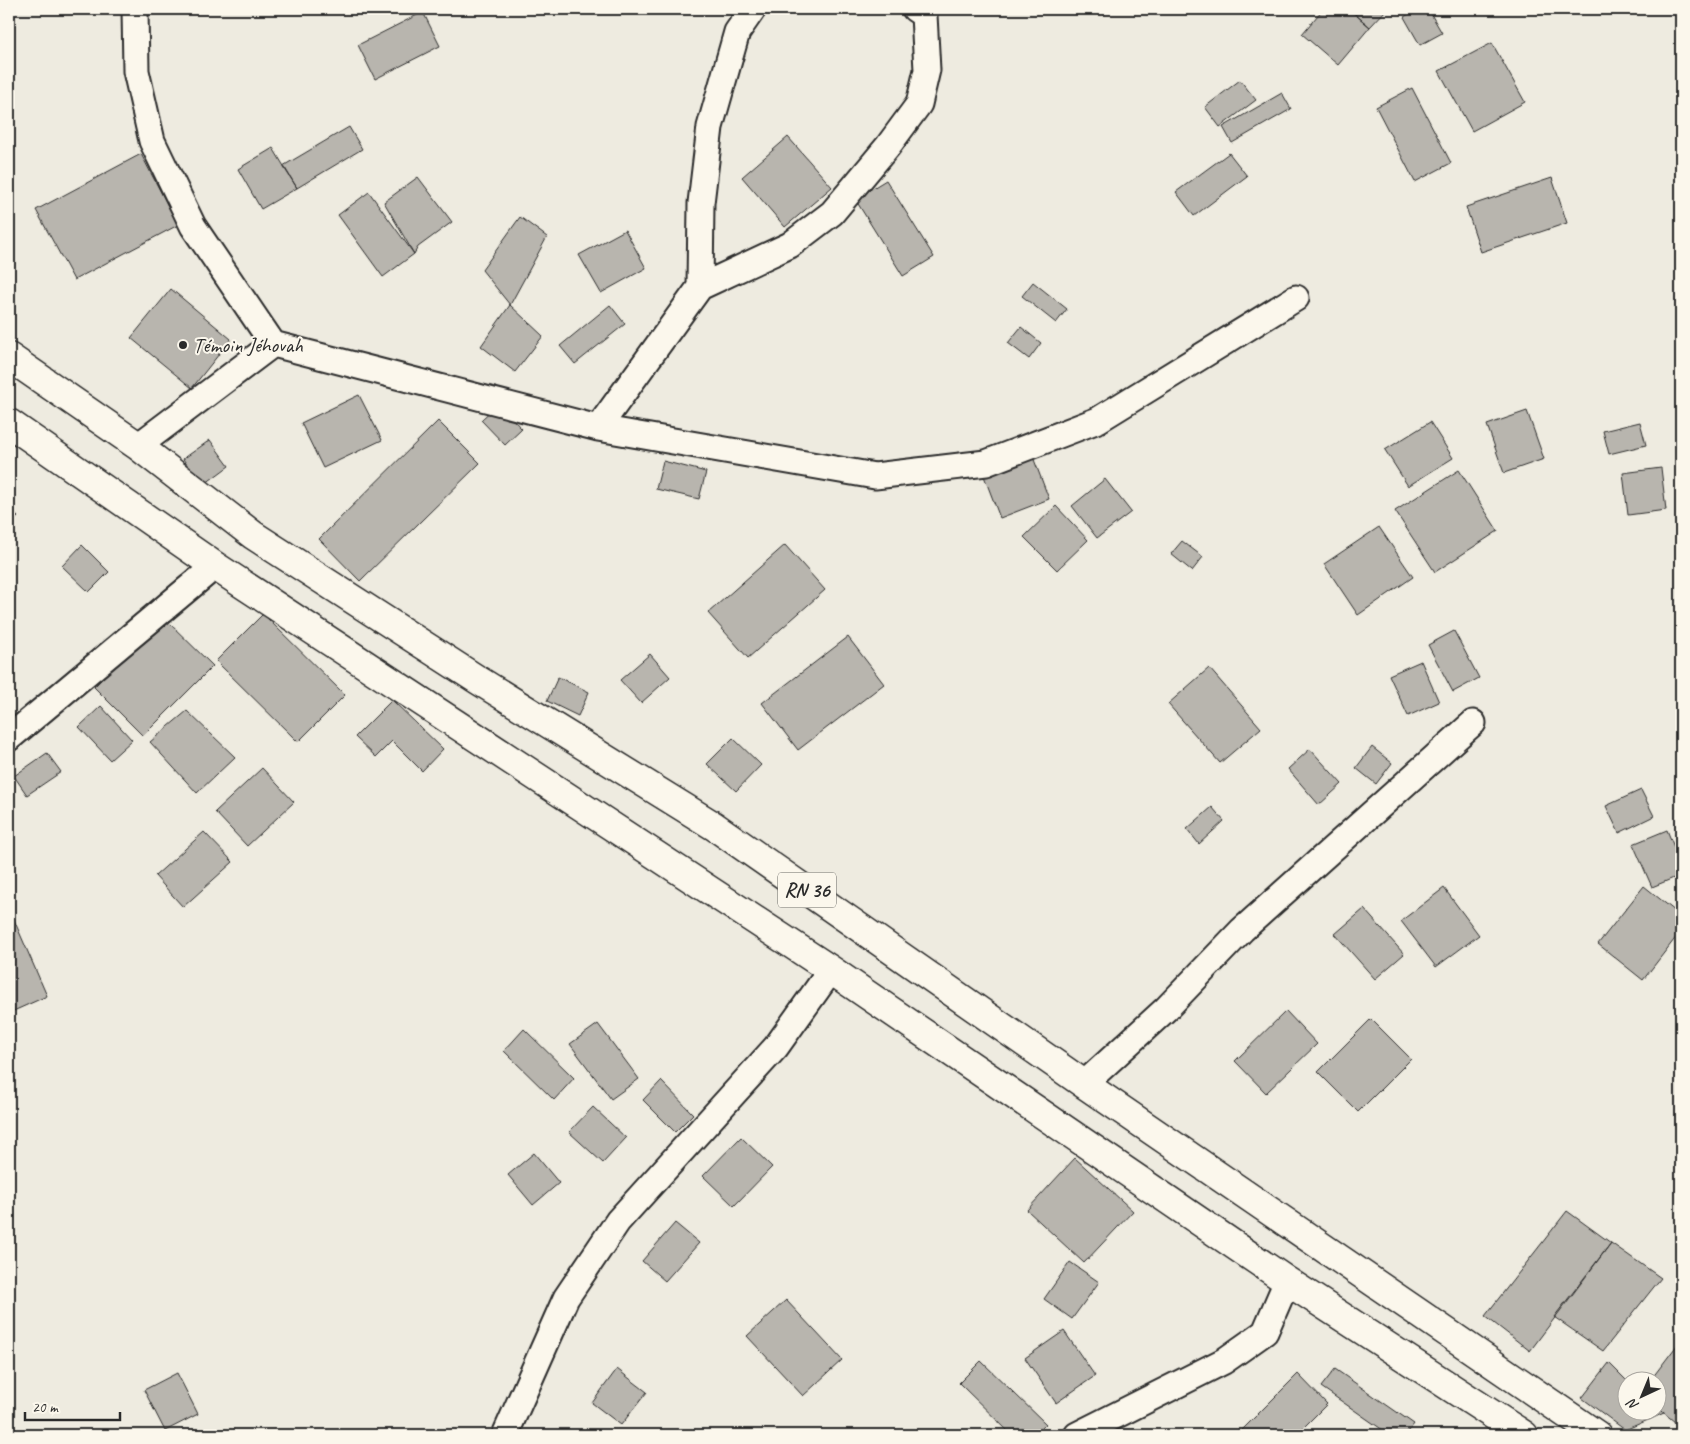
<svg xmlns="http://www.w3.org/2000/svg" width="1690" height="1444" viewBox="0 0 1690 1444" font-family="Caveat,sans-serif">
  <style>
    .building { fill: #b8b5ae; stroke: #2b2b2b }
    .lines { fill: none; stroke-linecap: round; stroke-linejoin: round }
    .street-casing { stroke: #2b2b2b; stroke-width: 29 }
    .primary-casing { stroke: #2b2b2b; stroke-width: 31 }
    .street { stroke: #fbf7ec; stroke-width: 25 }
    .primary { stroke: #fbf7ec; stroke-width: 28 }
    .poi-dot { fill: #2b2b2b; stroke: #fbf7ec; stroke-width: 2 }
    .labels { text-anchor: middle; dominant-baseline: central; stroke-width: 4; stroke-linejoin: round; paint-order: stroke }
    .shield { fill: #fbf7ec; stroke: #696865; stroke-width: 1 }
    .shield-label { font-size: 20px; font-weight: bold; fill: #2b2b2b }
    .poi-label { font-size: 21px; fill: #2b2b2b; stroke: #fbf7ec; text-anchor: start }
  </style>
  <rect width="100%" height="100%" fill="#eeebe0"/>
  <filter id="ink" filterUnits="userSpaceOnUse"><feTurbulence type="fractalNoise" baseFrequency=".02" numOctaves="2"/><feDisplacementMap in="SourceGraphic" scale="10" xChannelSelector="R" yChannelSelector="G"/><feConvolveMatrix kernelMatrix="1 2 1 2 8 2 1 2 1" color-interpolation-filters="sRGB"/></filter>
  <g filter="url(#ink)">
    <path class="building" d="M 1323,9 L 1349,9 L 1370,27 L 1338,65 L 1302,34 Z
      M 1349,9 L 1387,9 L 1370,27 Z
      M 1417,9 L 1428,9 L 1442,33 L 1420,45 L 1404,17 Z
      M 423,12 L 440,46 L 375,79 L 358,45 Z
      M 1492,43 L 1525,102 L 1472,131 L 1439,71 Z
      M 1240,80 L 1256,100 L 1220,127 L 1205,107 Z
      M 1412,88 L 1451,163 L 1415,182 L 1376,107 Z
      M 1282,93 L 1291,109 L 1232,143 L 1223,127 Z
      M 349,127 L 362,149 L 297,188 L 283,166 Z
      M 788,137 L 832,187 L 785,227 L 742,177 Z
      M 273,148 L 297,188 L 261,209 L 238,169 Z
      M 1229,153 L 1247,176 L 1194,216 L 1176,192 Z
      M 141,154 L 178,225 L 74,280 L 36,210 Z
      M 418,177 L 452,222 L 418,247 L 414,254 L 384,202 Z
      M 1552,178 L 1567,223 L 1481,252 L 1466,207 Z
      M 886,180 L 934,257 L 903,276 L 855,199 Z
      M 369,192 L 414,254 L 383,277 L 338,215 Z
      M 520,217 L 547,237 L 510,305 L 482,270 Z
      M 625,230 L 646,268 L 601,293 L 579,255 Z
      M 1033,282 L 1067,309 L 1056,323 L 1022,296 Z
      M 171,289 L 231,339 L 192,388 L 131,338 Z
      M 510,305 L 543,336 L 515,372 L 481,346 Z
      M 610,305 L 625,324 L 575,364 L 560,346 Z
      M 1021,327 L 1041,343 L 1029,359 L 1008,343 Z
      M 359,395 L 382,440 L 323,468 L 301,423 Z
      M 498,404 L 522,429 L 505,445 L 481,420 Z
      M 1527,411 L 1544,459 L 1504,473 L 1487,425 Z
      M 438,421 L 480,463 L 360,581 L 319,539 Z
      M 1430,422 L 1453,458 L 1408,486 L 1385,450 Z
      M 1640,422 L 1646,445 L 1609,454 L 1603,431 Z
      M 210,440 L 229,466 L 202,486 L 183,459 Z
      M 1033,457 L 1049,499 L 1000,518 L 984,476 Z
      M 663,461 L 706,472 L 699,499 L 656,489 Z
      M 1661,468 L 1666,510 L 1628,515 L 1623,473 Z
      M 1459,470 L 1498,531 L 1435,572 L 1395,511 Z
      M 1105,479 L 1131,512 L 1097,538 L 1072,506 Z
      M 1056,506 L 1088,540 L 1057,570 L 1024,537 Z
      M 9,508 L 18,517 L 9,526 Z
      M 1379,527 L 1413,577 L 1358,615 L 1324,564 Z
      M 1182,541 L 1203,557 L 1192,571 L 1171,554 Z
      M 82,545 L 109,572 L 89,592 L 62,566 Z
      M 785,545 L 825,590 L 748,658 L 708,613 Z
      M 263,614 L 345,695 L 298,742 L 216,661 Z
      M 163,617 L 213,666 L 143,736 L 94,687 Z
      M 1454,631 L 1479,678 L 1453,692 L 1428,645 Z
      M 848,637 L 884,684 L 798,750 L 762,703 Z
      M 650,654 L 670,677 L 641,703 L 620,680 Z
      M 1421,661 L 1439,702 L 1408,716 L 1389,675 Z
      M 1209,668 L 1261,728 L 1220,763 L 1168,704 Z
      M 558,677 L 589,692 L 578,716 L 547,701 Z
      M 392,700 L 443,749 L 422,771 L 392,741 L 376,757 L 355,737 Z
      M 101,706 L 132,740 L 110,760 L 79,727 Z
      M 187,711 L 235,757 L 197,793 L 150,742 Z
      M 733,738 L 761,765 L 736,791 L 707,764 Z
      M 1372,747 L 1392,763 L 1376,784 L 1356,768 Z
      M 1310,749 L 1342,784 L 1319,805 L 1288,769 Z
      M 47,753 L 61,772 L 27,795 L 14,776 Z
      M 262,768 L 294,802 L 247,846 L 215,812 Z
      M 1641,790 L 1654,816 L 1619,833 L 1606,806 Z
      M 1212,807 L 1224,821 L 1199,844 L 1187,829 Z
      M 1667,830 L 1681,864 L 1681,875 L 1652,887 L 1633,844 Z
      M 204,832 L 233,862 L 183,907 L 155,876 Z
      M 1644,886 L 1681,916 L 1681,931 L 1643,980 L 1598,944 Z
      M 1444,888 L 1479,935 L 1436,967 L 1401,921 Z
      M 1364,909 L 1404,954 L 1375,979 L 1335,934 Z
      M 11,913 L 47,996 L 9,1013 L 9,914 Z
      M 1286,1011 L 1317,1044 L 1266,1093 L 1235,1061 Z
      M 1371,1019 L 1411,1059 L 1358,1112 L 1318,1072 Z
      M 598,1024 L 639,1079 L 611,1099 L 570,1044 Z
      M 524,1029 L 574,1078 L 554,1100 L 504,1051 Z
      M 661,1081 L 693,1114 L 675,1132 L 643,1100 Z
      M 593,1107 L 626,1138 L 603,1163 L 569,1132 Z
      M 741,1137 L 772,1167 L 734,1206 L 703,1176 Z
      M 534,1153 L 559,1183 L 533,1205 L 508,1175 Z
      M 1075,1158 L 1133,1211 L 1084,1263 L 1027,1210 Z
      M 1567,1211 L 1611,1243 L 1530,1351 L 1485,1316 Z
      M 675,1223 L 699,1243 L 665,1281 L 642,1261 Z
      M 1611,1243 L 1661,1278 L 1603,1351 L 1554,1317 Z
      M 1070,1262 L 1099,1282 L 1072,1319 L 1044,1299 Z
      M 786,1300 L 842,1360 L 803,1396 L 747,1336 Z
      M 1064,1331 L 1095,1376 L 1056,1403 L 1025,1358 Z
      M 1681,1340 L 1681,1427 L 1658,1408 L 1658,1382 L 1649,1382 Z
      M 981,1361 L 1046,1424 L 1035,1435 L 1012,1435 L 959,1383 Z
      M 1609,1363 L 1628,1382 L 1628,1412 L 1658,1412 L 1658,1408 L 1664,1413 L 1625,1430 L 1582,1398 Z
      M 617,1369 L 647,1392 L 621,1425 L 592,1403 Z
      M 1335,1369 L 1414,1424 L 1406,1435 L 1390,1435 L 1321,1387 Z
      M 177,1373 L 198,1414 L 165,1431 L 144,1390 Z
      M 1298,1374 L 1327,1404 L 1296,1435 L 1248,1435 L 1242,1430 Z"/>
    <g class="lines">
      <defs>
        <path id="street" d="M 135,9 L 136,71 L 152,141 L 193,226 L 273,344 L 598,428 L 875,476 L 986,463 L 1098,420 L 1296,298
          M 700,287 L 701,203 L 710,127 L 737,32 L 753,9
          M 598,428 L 700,287 L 790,245 L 832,213 L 888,146 L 919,104 L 927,70 L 924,15 L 915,9
          M 138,446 L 273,344
          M 9,738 L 215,566
          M 1084,1084 L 1166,1009 L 1242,930 L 1473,723
          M 505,1435 L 566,1298 L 618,1221 L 776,1047 L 831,970
          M 1077,1435 L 1224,1361 L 1265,1332 L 1287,1281"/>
        <path id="primary" d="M 9,357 L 138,446 L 253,535 L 478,680 L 714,826 L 1084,1084 L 1597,1435
          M 9,423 L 215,566 L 831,970 L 1287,1281 L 1524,1435"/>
      </defs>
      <use href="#street" class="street-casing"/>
      <use href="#primary" class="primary-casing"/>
      <use href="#street" class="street"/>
      <use href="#primary" class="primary"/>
    </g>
  </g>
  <circle class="poi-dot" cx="183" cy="345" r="5"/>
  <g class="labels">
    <rect class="shield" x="778" y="872.5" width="58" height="35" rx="4"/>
    <g class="shield-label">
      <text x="807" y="890">RN 36</text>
    </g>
    <g class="poi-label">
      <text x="193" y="345">Témoin Jéhovah</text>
    </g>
  </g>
  <rect width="1690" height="1444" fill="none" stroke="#fbf7ec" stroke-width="30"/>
  <rect x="15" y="15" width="1660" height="1414" fill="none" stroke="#2b2b2b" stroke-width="2" filter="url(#ink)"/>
  <g transform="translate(1642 1396) rotate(224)"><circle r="24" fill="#fbf7ec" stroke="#a8a59f"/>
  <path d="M0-4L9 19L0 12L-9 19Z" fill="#2b2b2b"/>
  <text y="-8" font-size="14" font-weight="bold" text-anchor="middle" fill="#2b2b2b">N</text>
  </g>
  <path d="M25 1412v8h95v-8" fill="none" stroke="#2b2b2b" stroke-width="2.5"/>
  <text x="32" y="1412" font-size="15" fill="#2b2b2b" stroke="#fbf7ec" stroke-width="4" paint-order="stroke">20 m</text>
</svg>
